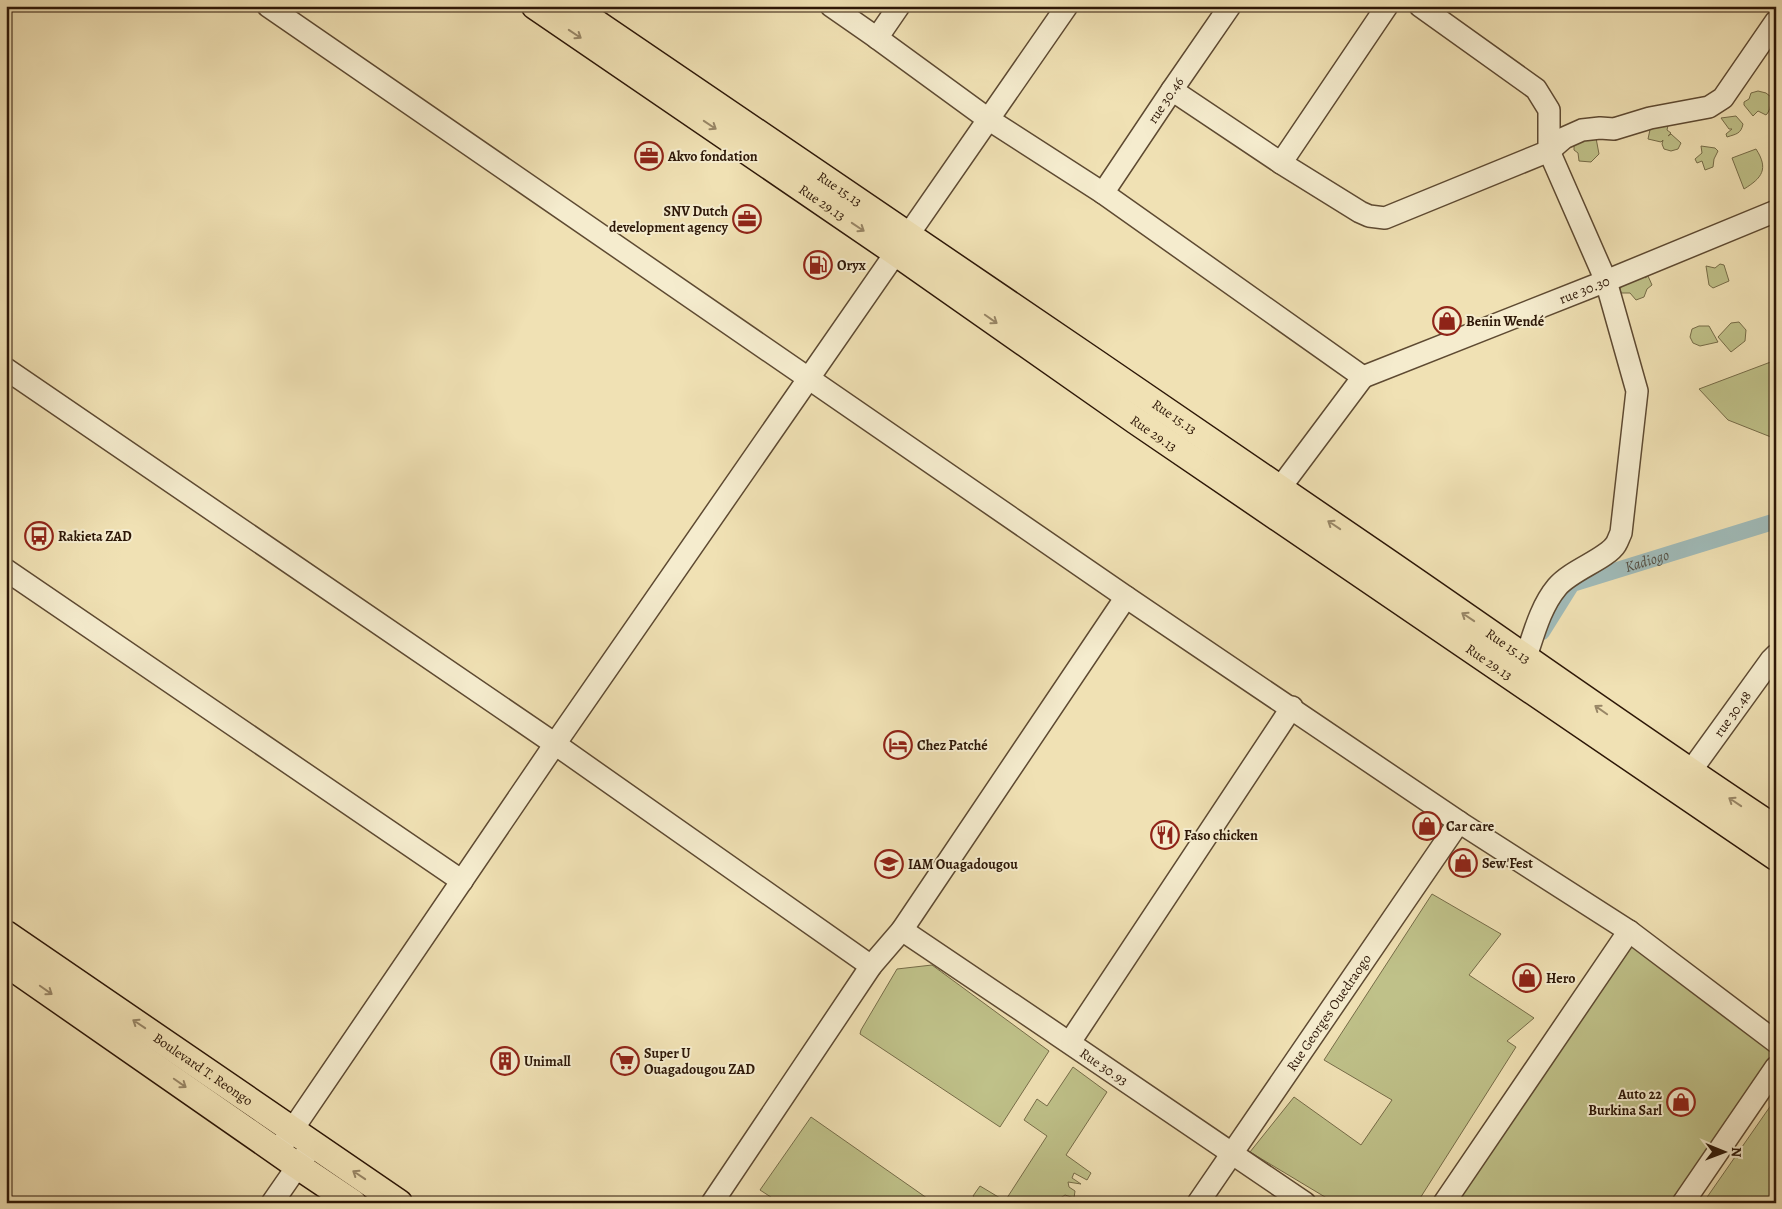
<svg xmlns="http://www.w3.org/2000/svg" width="1782" height="1209" viewBox="0 0 1782 1209" font-family="Alegreya,serif">
  <style>
    .green { fill: #bfc189; stroke: #766c48 }
    .lines { fill: none; stroke-linecap: round; stroke-linejoin: round }
    .canal { stroke: #a0bbb9; stroke-width: 16 }
    .minor-casing { stroke: #5e4a32; stroke-width: 24 }
    .major-casing { stroke: #2d1707; stroke-width: 29 }
    .minor { stroke: #f5ecce; stroke-width: 21 }
    .major { stroke: #f0e1b4; stroke-width: 26 }
    .oneway { stroke: #988666 }
    .labels { text-anchor: middle; dominant-baseline: central; stroke-width: 4; stroke-linejoin: round; paint-order: stroke }
    .street-label { font-size: 14px; fill: #2d1707; stroke: #f5ecce }
    .poi-label { font-size: 14px; font-weight: bold; fill: #2d1707; stroke: #f5ecce; text-anchor: start }
    .water-label { font-size: 15px; font-style: italic; fill: #555045; stroke: #f5ecce }
  </style>
  <rect width="100%" height="100%" fill="#f0e1b4"/>
  <filter id="stains"><feTurbulence type="fractalNoise" baseFrequency=".004" numOctaves="4"/><feColorMatrix values="0 0 0 0 .2 0 0 0 0 .09 0 0 0 0 .02 0 0 0 .5 -.17"/></filter>
  <radialGradient id="worn" r=".72"><stop offset=".6" stop-color="#630" stop-opacity="0"/><stop offset="1" stop-color="#630" stop-opacity=".3"/></radialGradient>
  <path class="green" d="M 1758,91 L 1766,93 L 1771,97 C 1771,103 1771,110 1766,115 L 1758,111 L 1753,116 L 1744,105 L 1744,102 L 1749,99 L 1751,93 Z
    M 1736,116 L 1743,124 C 1741,134 1736,134 1727,137 L 1726,134 L 1732,129 L 1729,129 L 1721,118 Z
    M 1669,121 L 1667,130 L 1671,133 L 1668,136 L 1671,134 L 1681,143 L 1678,149 L 1671,151 L 1664,149 L 1662,144 L 1663,140 L 1661,142 L 1648,139 L 1651,125 Z
    M 1574,138 L 1596,138 L 1599,154 L 1591,162 L 1579,161 L 1578,153 L 1574,150 Z
    M 1701,146 L 1715,148 L 1718,151 L 1714,159 L 1713,167 L 1705,170 L 1702,161 L 1697,163 L 1695,159 L 1702,153 Z
    M 1756,149 C 1769,169 1762,178 1744,189 L 1732,158 Z
    M 1720,264 L 1724,265 L 1729,281 L 1713,288 L 1709,285 L 1706,266 L 1715,268 Z
    M 1645,273 L 1645,278 L 1648,276 L 1652,285 L 1647,289 L 1644,297 L 1636,300 L 1630,293 L 1621,293 L 1620,288 L 1625,284 Z
    M 1739,322 L 1746,330 L 1745,341 L 1731,352 L 1718,337 L 1731,323 Z
    M 1699,326 L 1709,326 L 1718,342 L 1700,346 L 1693,343 L 1690,337 L 1692,329 Z
    M 1776,360 L 1776,439 L 1728,420 L 1699,389 Z
    M 1432,894 L 1501,934 L 1469,975 L 1534,1018 L 1507,1041 L 1516,1047 L 1417,1203 L 1335,1203 L 1250,1152 L 1294,1097 L 1361,1145 L 1392,1100 L 1324,1060 Z
    M 1628,933 L 1776,1049 L 1776,1056 L 1676,1203 L 1445,1203 Z
    M 932,965 L 1049,1051 L 1000,1127 L 860,1034 L 861,1030 L 897,969 Z
    M 1073,1067 L 1107,1092 L 1066,1155 L 1091,1173 L 1087,1180 L 1074,1173 L 1072,1178 L 1081,1184 L 1068,1182 L 1069,1187 L 1075,1191 L 1074,1198 L 1065,1195 L 1059,1199 L 1063,1203 L 979,1203 L 973,1196 L 980,1186 L 1005,1201 L 1047,1136 L 1024,1120 L 1037,1099 L 1047,1106 Z
    M 1776,1098 L 1776,1203 L 1703,1203 Z
    M 811,1117 L 934,1203 L 827,1203 L 822,1197 L 818,1203 L 780,1203 L 760,1190 Z"/>
  <g class="lines">
    <path class="canal" id="s1" d="M 1542,632 L 1572,584 L 1776,521"/>
    <defs>
      <g id="minor">
        <path d="M 268,6 L 1126,597 L 1459,822 L 1629,931 L 1776,1042"/>
        <path d="M 831,6 L 877,38 L 988,119 L 1103,193 L 1363,377"/>
        <path d="M 1420,6 L 1536,89 L 1549,110 L 1549,151 L 1606,281 L 1637,391 L 1621,533 C 1619,537 1618,541 1616,544 C 1607,559 1571,570 1557,587 C 1541,606 1534,633 1526,657"/>
        <path d="M 877,38 L 899,6"/>
        <path d="M 1172,90 L 1281,163 L 1360,212 L 1369,216 L 1385,218 L 1549,151 L 1564,138 L 1582,130 L 1600,128 L 1614,129 L 1650,118 L 1709,107 L 1723,98 L 1776,21"/>
        <path d="M 1281,163 L 1387,6"/>
        <path id="s2" d="M 1103,193 L 1172,90 L 1230,6"/>
        <path d="M 6,369 L 555,744 L 871,966"/>
        <path id="s3" d="M 1363,377 L 1606,281 L 1776,211"/>
        <path d="M 1280,488 L 1363,377"/>
        <path d="M 6,570 L 462,881"/>
        <path id="s4" d="M 1690,772 L 1771,660 L 1776,655"/>
        <path id="s5" d="M 902,930 C 1037,1020 1170,1112 1305,1203"/>
        <path d="M 1070,1042 L 1292,707"/>
        <path d="M 284,1142 L 555,744 L 1067,6"/>
        <path d="M 272,1203 L 306,1154"/>
        <path d="M 712,1203 L 871,966 L 902,930 L 1126,597"/>
        <path id="s6" d="M 1198,1203 L 1459,822"/>
        <path d="M 1444,1203 L 1629,931"/>
        <path d="M 1683,1203 L 1776,1067"/>
      </g>
      <g id="major">
        <path id="s7" d="M 535,6 L 895,252 L 1136,421 L 1776,857"/>
        <path id="s8" d="M 571,6 C 840,189 1109,371 1377,555 C 1510,646 1641,740 1776,829"/>
        <path id="s9" d="M 6,934 L 399,1203"/>
        <path d="M 6,963 L 289,1160 L 353,1203"/>
      </g>
    </defs>
    <use href="#minor" class="minor-casing"/>
    <use href="#major" class="major-casing"/>
    <use href="#minor" class="minor"/>
    <use href="#major" class="major"/>
  </g>
  <defs><path id="oneway-shaft" d="M-6 0H5M1.5-3L5.5 0L1.5 3" fill="none" stroke-width="1.6" stroke-linecap="round" stroke-linejoin="round" transform="scale(1.25)"/></defs>
  <g class="oneway">
    <use href="#oneway-shaft" transform="translate(575 34) rotate(34)"/>
    <use href="#oneway-shaft" transform="translate(710 125) rotate(34)"/>
    <use href="#oneway-shaft" transform="translate(858 227) rotate(34)"/>
    <use href="#oneway-shaft" transform="translate(991 319) rotate(35)"/>
    <use href="#oneway-shaft" transform="translate(1334 525) rotate(-146)"/>
    <use href="#oneway-shaft" transform="translate(1468 617) rotate(-146)"/>
    <use href="#oneway-shaft" transform="translate(1601 710) rotate(-145)"/>
    <use href="#oneway-shaft" transform="translate(1735 802) rotate(-146)"/>
    <use href="#oneway-shaft" transform="translate(46 990) rotate(35)"/>
    <use href="#oneway-shaft" transform="translate(139 1024) rotate(-146)"/>
    <use href="#oneway-shaft" transform="translate(180 1083) rotate(35)"/>
    <use href="#oneway-shaft" transform="translate(359 1175) rotate(-146)"/>
  </g>
  <defs>
    <symbol id="office-ring" viewBox="-11 -11 22 22"><circle r="9.5" fill="#f5ecce" stroke="#8f2418" stroke-width="1.5"/><path d="M-6-3h4V-5.5h4V-3h4V5H-6ZM-1-4.5V-3h2v-1.5ZM-6 0V1H6V0Z" fill="#8f2418"/></symbol>
    <symbol id="fuel-ring" viewBox="-11 -11 22 22"><circle r="9.5" fill="#f5ecce" stroke="#8f2418" stroke-width="1.5"/><path d="M-5.5-6h7V0h2V4h1.3V-2.5L3-4.5l.8-.8L6-3V5H2.5V1h-1V6h-7ZM-4.2-4.7v3.2H.2V-4.7Z" fill="#8f2418"/></symbol>
    <symbol id="shop-ring" viewBox="-11 -11 22 22"><circle r="9.5" fill="#f5ecce" stroke="#8f2418" stroke-width="1.5"/><path d="M-5-2.5h2.3a2.7 3.5 0 0 1 5.4 0H5L5.5 6h-11ZM-1.5-2.5h3a1.5 2.3 0 0 0-3 0Z" fill="#8f2418"/></symbol>
    <symbol id="bus-ring" viewBox="-11 -11 22 22"><circle r="9.5" fill="#f5ecce" stroke="#8f2418" stroke-width="1.5"/><path d="M-5-6H5V4H4V6H2V4H-2V6H-4V4H-5ZM-3.5-4V0h7V-4ZM-3.5 1.2v1.5H-2V1.2ZM2 1.2v1.5H3.5V1.2Z" fill="#8f2418"/></symbol>
    <symbol id="hotel-ring" viewBox="-11 -11 22 22"><circle r="9.5" fill="#f5ecce" stroke="#8f2418" stroke-width="1.5"/><path d="M-6-4.5h1.5V1H6V5H4.5V3h-9V5H-6ZM-4 0a1.8 1.8 0 1 1 3.6 0ZM.5 0V-2.5h3Q6-2.5 6 0Z" fill="#8f2418"/></symbol>
    <symbol id="restaurant-ring" viewBox="-11 -11 22 22"><circle r="9.5" fill="#f5ecce" stroke="#8f2418" stroke-width="1.5"/><path d="M-5-6h1v4h1v-4h1v4h1v-4h1v5L-1.5 .5V6h-2V.5L-5-1ZM5-6V6H3V1.5H1.5Q1.5-4 5-6Z" fill="#8f2418"/></symbol>
    <symbol id="school-ring" viewBox="-11 -11 22 22"><circle r="9.5" fill="#f5ecce" stroke="#8f2418" stroke-width="1.5"/><path d="M0-5L7-2L0 1L-7-2ZM-4 1L0 2.5L4 1V4Q0 6-4 4Z" fill="#8f2418"/></symbol>
    <symbol id="building-ring" viewBox="-11 -11 22 22"><circle r="9.5" fill="#f5ecce" stroke="#8f2418" stroke-width="1.5"/><path d="M-4-6H4V6H1V3H-1V6H-4ZM-2.5-4.3h1.7v1.8h-1.7ZM.8-4.3h1.7v1.8H.8ZM-2.5-1h1.7V.8h-1.7ZM.8-1h1.7V.8H.8Z" fill="#8f2418"/></symbol>
    <symbol id="supermarket-ring" viewBox="-11 -11 22 22"><circle r="9.5" fill="#f5ecce" stroke="#8f2418" stroke-width="1.5"/><path d="M-6-5.5h2.5l.6 2H6L4.5 2H-2.5L-4.4-4H-6ZM-1.5 3.2a1.3 1.3 0 1 0 .1 0ZM3 3.2a1.3 1.3 0 1 0 .1 0Z" fill="#8f2418"/></symbol>
  </defs>
  <g fill-rule="evenodd">
    <use href="#office-ring" x="633" y="140" width="32" height="32"/>
    <use href="#office-ring" x="731" y="203" width="32" height="32"/>
    <use href="#fuel-ring" x="802" y="249" width="32" height="32"/>
    <use href="#shop-ring" x="1431" y="305" width="32" height="32"/>
    <use href="#bus-ring" x="23" y="520" width="32" height="32"/>
    <use href="#hotel-ring" x="882" y="729" width="32" height="32"/>
    <use href="#shop-ring" x="1411" y="810" width="32" height="32"/>
    <use href="#restaurant-ring" x="1149" y="819" width="32" height="32"/>
    <use href="#shop-ring" x="1447" y="847" width="32" height="32"/>
    <use href="#school-ring" x="873" y="848" width="32" height="32"/>
    <use href="#shop-ring" x="1511" y="962" width="32" height="32"/>
    <use href="#building-ring" x="489" y="1045" width="32" height="32"/>
    <use href="#supermarket-ring" x="609" y="1045" width="32" height="32"/>
    <use href="#shop-ring" x="1665" y="1086" width="32" height="32"/>
  </g>
  <g class="labels">
    <g class="street-label">
      <text stroke="none"><textPath href="#s2" startOffset="112">rue 30.46</textPath></text>
      <text stroke="none"><textPath href="#s8" startOffset="325">Rue 15.13</textPath></text>
      <text stroke="none"><textPath href="#s7" startOffset="348">Rue 29.13</textPath></text>
      <text stroke="none"><textPath href="#s3" startOffset="238">rue 30.30</textPath></text>
      <text stroke="none"><textPath href="#s8" startOffset="730">Rue 15.13</textPath></text>
      <text stroke="none"><textPath href="#s7" startOffset="752">Rue 29.13</textPath></text>
      <text stroke="none"><textPath href="#s8" startOffset="1135">Rue 15.13</textPath></text>
      <text stroke="none"><textPath href="#s7" startOffset="1158">Rue 29.13</textPath></text>
      <text stroke="none"><textPath href="#s4" startOffset="72">rue 30.48</textPath></text>
      <text stroke="none"><textPath href="#s6" startOffset="231">Rue Georges Ouedraogo</textPath></text>
      <text stroke="none"><textPath href="#s5" startOffset="244">Rue 30.93</textPath></text>
      <text stroke="none"><textPath href="#s9" startOffset="239">Boulevard T. Reongo</textPath></text>
    </g>
    <g class="poi-label">
      <text x="668" y="156">Akvo fondation</text>
      <text x="728" y="211" text-anchor="end">SNV Dutch<tspan x="728" dy="16">development agency</tspan></text>
      <text x="837" y="265">Oryx</text>
      <text x="1466" y="321">Benin Wendé</text>
      <text x="58" y="536">Rakieta ZAD</text>
      <text x="917" y="745">Chez Patché</text>
      <text x="1446" y="826">Car care</text>
      <text x="1184" y="835">Faso chicken</text>
      <text x="1482" y="863">Sew'Fest</text>
      <text x="908" y="864">IAM Ouagadougou</text>
      <text x="1546" y="978">Hero</text>
      <text x="644" y="1053">Super U<tspan x="644" dy="16">Ouagadougou ZAD</tspan></text>
      <text x="524" y="1061">Unimall</text>
      <text x="1662" y="1094" text-anchor="end">Auto 22<tspan x="1662" dy="16">Burkina Sarl</tspan></text>
    </g>
    <g class="water-label">
      <text stroke="none"><textPath href="#s1" startOffset="135">Kadiogo</textPath></text>
    </g>
  </g>
  <rect width="1782" height="1209" fill="none" stroke="#f0e1b4" stroke-width="25"/>
  <rect x="8" y="8" width="1767" height="1194" fill="none" stroke="#2d1707" stroke-width="2.5"/>
  <rect x="12" y="12" width="1757" height="1184" fill="none" stroke="#2d1707"/>
  <g transform="translate(1724 1152) rotate(91)" stroke="#f5ecce" stroke-width="4" paint-order="stroke">
  <path d="M0-4L9 19L0 12L-9 19Z" fill="#2d1707"/>
  <text y="-8" font-size="14" font-weight="bold" text-anchor="middle" fill="#2d1707">N</text>
  </g>
  <rect width="100%" height="100%" filter="url(#stains)"/>
  <rect width="100%" height="100%" fill="url(#worn)"/>
</svg>
